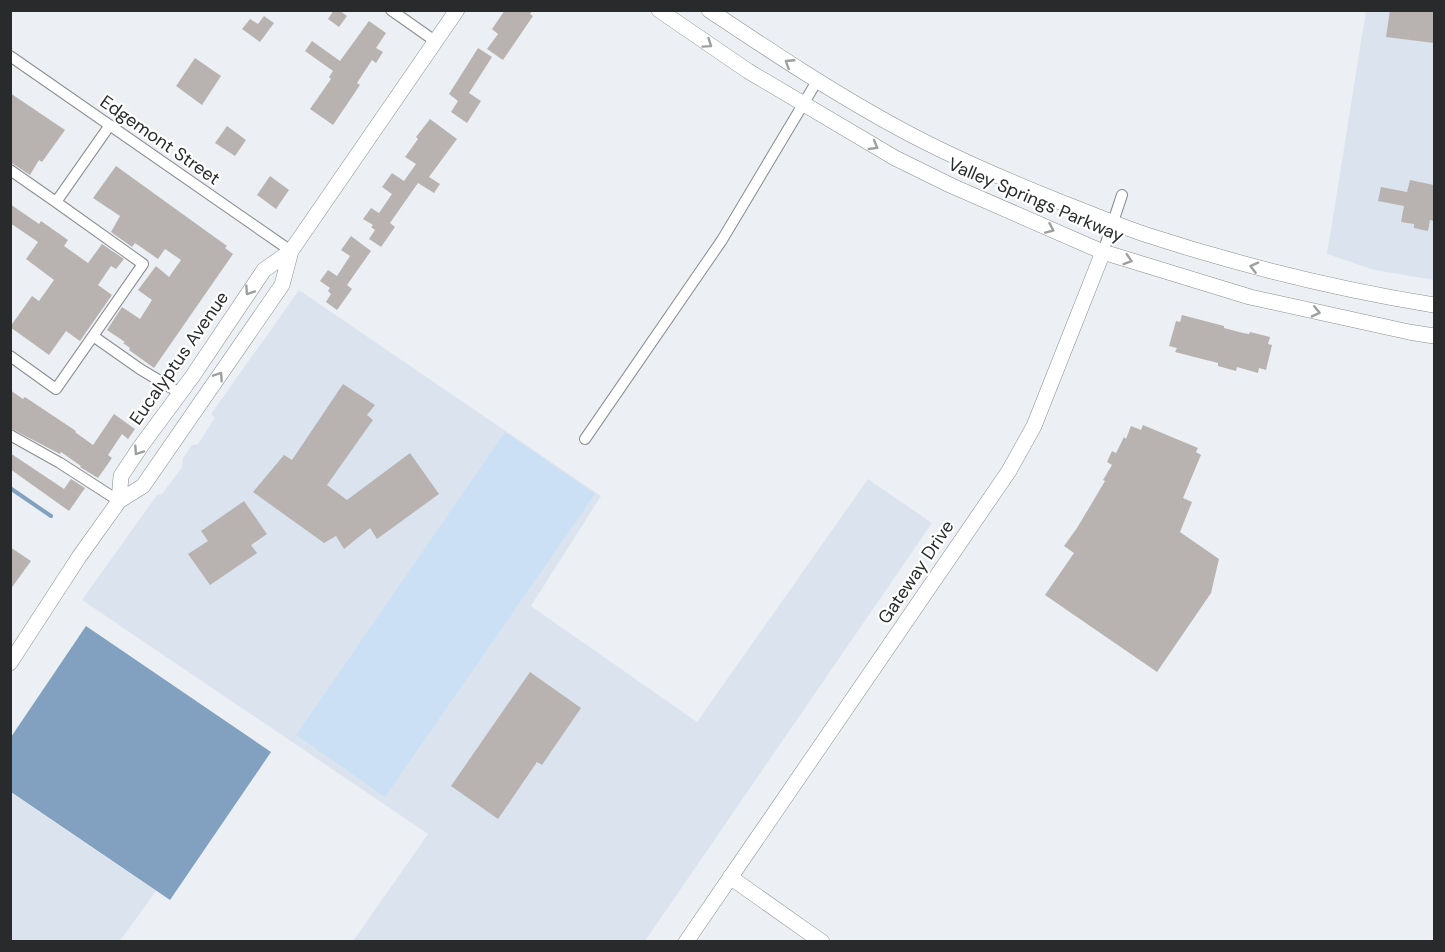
<svg xmlns="http://www.w3.org/2000/svg" width="1445" height="952" viewBox="0 0 1445 952" font-family="'DM Sans',sans-serif">
  <style>
    .built { fill: #dbe4ee }
    .green { fill: #cce0f5 }
    .water { fill: #82a1c0 }
    .lines { fill: none; stroke-linecap: round; stroke-linejoin: round }
    .stream { stroke: #82a1c0; stroke-width: 4 }
    .building { fill: #b8b3b0 }
    .street-casing { stroke: #898d91; stroke-width: 12 }
    .secondary-casing { stroke: #898d91; stroke-width: 16 }
    .street { stroke: #fff; stroke-width: 10 }
    .secondary { stroke: #fff; stroke-width: 15 }
    .oneway { stroke: #9e9fa0 }
    .labels { text-anchor: middle; dominant-baseline: central; stroke-width: 4.5; stroke-linejoin: round; paint-order: stroke }
    .street-label { font-size: 18px; fill: #282a2b; stroke: #fff }
  </style>
  <rect width="100%" height="100%" fill="#ecf0f4"/>
  <path class="built" d="M 1366,11 L 1434,11 L 1434,280 L 1374,270 L 1327,254 Z
    M 299,290 L 601,496 L 531,606 L 697,722 L 868,479 L 932,523 L 645,941 L 353,941 L 428,834 L 82,600 L 157,495 L 162,494 L 182,467 L 183,458 L 192,445 L 198,444 L 215,418 L 211,414 Z
    M 10,792 L 156,891 L 120,941 L 11,941 Z"/>
  <path class="green" d="M 505,432 L 595,494 L 385,797 L 296,735 Z"/>
  <path class="water" d="M 86,626 L 271,752 L 170,900 L 11,792 L 11,737 Z"/>
  <g class="lines">
    <path class="stream" d="M 10,488 L 51,516"/>
  </g>
  <path class="building" d="M 334,10 L 339,10 L 347,16 L 339,27 L 328,19 Z
    M 505,10 L 533,10 L 530,14 L 533,16 L 503,60 L 487,49 L 498,34 L 492,29 Z
    M 1390,10 L 1434,10 L 1434,43 L 1386,37 Z
    M 264,16 L 274,23 L 260,42 L 242,29 L 250,19 L 258,24 Z
    M 369,21 L 386,33 L 376,48 L 383,52 L 376,63 L 372,60 L 357,83 L 360,85 L 333,125 L 310,109 L 331,79 L 329,77 L 333,71 L 305,51 L 312,41 L 340,61 Z
    M 478,48 L 492,57 L 469,93 L 481,101 L 467,123 L 451,112 L 458,101 L 449,94 Z
    M 195,58 L 221,76 L 202,105 L 176,86 Z
    M 10,93 L 65,130 L 42,162 L 39,160 L 30,175 L 10,162 Z
    M 430,119 L 457,139 L 429,177 L 440,184 L 434,193 L 418,183 L 390,223 L 395,227 L 381,247 L 369,239 L 375,230 L 371,227 L 373,225 L 363,219 L 371,208 L 379,213 L 392,194 L 382,187 L 392,173 L 404,181 L 416,164 L 405,157 L 418,139 L 416,137 Z
    M 227,126 L 246,140 L 235,156 L 215,143 Z
    M 116,166 L 227,246 L 225,248 L 233,254 L 154,368 L 129,350 L 130,348 L 123,343 L 125,342 L 107,330 L 122,307 L 140,319 L 152,300 L 138,290 L 156,266 L 169,277 L 181,260 L 165,249 L 158,259 L 135,243 L 132,247 L 111,232 L 120,216 L 93,198 Z
    M 270,176 L 289,190 L 276,209 L 257,195 Z
    M 1410,180 L 1434,185 L 1434,221 L 1430,220 L 1428,231 L 1414,228 L 1414,224 L 1401,222 L 1404,206 L 1378,201 L 1381,187 L 1407,192 Z
    M 10,204 L 39,224 L 41,221 L 68,240 L 64,246 L 88,263 L 102,244 L 124,259 L 116,269 L 111,266 L 98,285 L 112,295 L 80,341 L 66,331 L 49,355 L 10,327 L 32,296 L 39,301 L 54,280 L 26,259 L 38,242 L 10,223 Z
    M 351,236 L 371,251 L 347,285 L 352,289 L 337,310 L 326,302 L 331,294 L 328,291 L 330,288 L 320,281 L 328,270 L 337,276 L 350,256 L 341,250 Z
    M 1182,315 L 1224,326 L 1224,328 L 1243,333 L 1249,334 L 1250,332 L 1270,337 L 1268,344 L 1272,345 L 1266,370 L 1259,368 L 1258,373 L 1237,367 L 1236,371 L 1218,366 L 1218,363 L 1175,352 L 1177,348 L 1169,346 L 1176,321 L 1180,322 Z
    M 343,384 L 375,405 L 367,415 L 373,420 L 327,485 L 347,500 L 410,453 L 439,494 L 377,539 L 370,528 L 344,549 L 336,536 L 324,543 L 253,492 L 284,455 L 292,460 Z
    M 10,390 L 23,399 L 25,397 L 76,431 L 75,432 L 93,445 L 114,414 L 135,429 L 128,439 L 122,434 L 108,455 L 112,458 L 98,478 L 80,467 L 81,466 L 61,452 L 60,454 L 10,428 Z
    M 1143,425 L 1198,448 L 1196,452 L 1201,455 L 1183,498 L 1192,502 L 1180,532 L 1219,559 L 1211,593 L 1157,672 L 1045,595 L 1074,553 L 1064,546 L 1077,528 L 1105,481 L 1103,480 L 1112,465 L 1107,462 L 1112,451 L 1116,453 L 1124,437 L 1126,439 L 1131,426 L 1141,430 Z
    M 10,453 L 64,489 L 71,479 L 85,488 L 69,511 L 10,469 Z
    M 244,501 L 267,534 L 251,545 L 257,553 L 210,585 L 188,554 L 208,541 L 201,531 Z
    M 10,547 L 31,561 L 10,590 Z
    M 530,672 L 581,708 L 542,765 L 537,762 L 498,819 L 451,786 Z"/>
  <g class="lines">
    <defs>
      <path id="street" d="M 391,10 L 435,41
        M 10,56 L 291,251
        M 110,125 L 56,202 L 143,264 L 93,336 L 140,369 L 180,393
        M 10,170 L 56,202
        M 1103,252 L 1122,195
        M 10,356 L 56,389 L 93,336
        M 10,435 L 60,463 L 119,501
        M 585,439 L 722,240 L 817,81"/>
      <path id="secondary" d="M 659,10 L 748,71 L 895,158 L 952,186 L 1103,252 L 1250,297 L 1409,332 L 1434,336
        M 709,10 C 772,52 835,94 902,130 C 954,158 1008,181 1063,203 C 1090,213 1117,225 1144,234 C 1239,265 1336,289 1434,305
        M 119,501 L 121,476 L 141,446 L 192,377 L 264,270 L 291,251
        M 10,663 L 79,557 L 119,501 L 143,486 L 282,285 L 291,251 L 457,10
        M 730,877 L 822,942
        M 686,942 L 1009,471 L 1034,426 L 1103,252"/>
    </defs>
    <use href="#street" class="street-casing"/>
    <use href="#secondary" class="secondary-casing"/>
    <use href="#street" class="street"/>
    <use href="#secondary" class="secondary"/>
  </g>
  <defs><path id="oneway-chevron" d="M-2-3.5L2.5 0L-2 3.5" fill="none" stroke-width="1.6" stroke-linecap="round" stroke-linejoin="round" transform="scale(1.5)"/></defs>
  <g class="oneway">
    <use href="#oneway-chevron" transform="translate(708 44) rotate(34)"/>
    <use href="#oneway-chevron" transform="translate(789 63) rotate(-147)"/>
    <use href="#oneway-chevron" transform="translate(874 146) rotate(30)"/>
    <use href="#oneway-chevron" transform="translate(1050 229) rotate(24)"/>
    <use href="#oneway-chevron" transform="translate(1128 260) rotate(17)"/>
    <use href="#oneway-chevron" transform="translate(1254 267) rotate(-166)"/>
    <use href="#oneway-chevron" transform="translate(249 291) rotate(124)"/>
    <use href="#oneway-chevron" transform="translate(1316 312) rotate(13)"/>
    <use href="#oneway-chevron" transform="translate(219 376) rotate(-56)"/>
    <use href="#oneway-chevron" transform="translate(138 451) rotate(124)"/>
  </g>
  <g class="labels">
    <g class="street-label">
      <text transform="translate(160 140) rotate(35)">Edgemont Street</text>
      <text transform="translate(1036 200) rotate(23)">Valley Springs Parkway</text>
      <text transform="translate(179 358) rotate(-55)">Eucalyptus Avenue</text>
      <text transform="translate(916 572) rotate(-56)">Gateway Drive</text>
    </g>
  </g>
  <rect width="1445" height="952" fill="none" stroke="#282a2b" stroke-width="24"/>
</svg>
